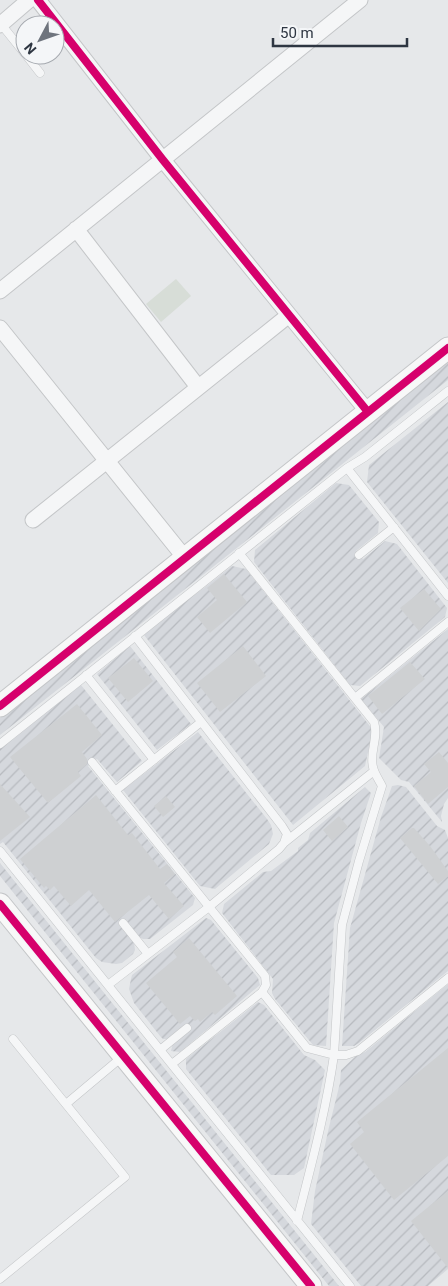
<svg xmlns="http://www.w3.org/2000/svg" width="448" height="1286" viewBox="0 0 448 1286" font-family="Roboto,sans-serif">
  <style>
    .industrial { fill: url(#industrial-furrows) }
    .park { fill: #d7ddd7 }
    .building { fill: #ced0d2 }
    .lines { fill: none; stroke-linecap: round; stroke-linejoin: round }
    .lane-casing { stroke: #c4c6c8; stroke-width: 9 }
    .street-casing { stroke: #c4c6c8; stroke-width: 17 }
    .secondary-casing { stroke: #c4c6c8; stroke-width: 23 }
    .lane { stroke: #f5f6f7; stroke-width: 8 }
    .street { stroke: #f5f6f7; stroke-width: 15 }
    .secondary { stroke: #f8f8f8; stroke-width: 21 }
    .cycleway-casing { stroke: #f4f6f8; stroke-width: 11 }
    .cycleway { stroke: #d6006c; stroke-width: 8 }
  </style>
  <defs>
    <pattern id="industrial-furrows" width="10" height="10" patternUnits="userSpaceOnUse" patternTransform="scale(1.25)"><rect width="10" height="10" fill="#d5d8dd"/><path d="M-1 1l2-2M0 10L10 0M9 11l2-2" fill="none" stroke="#b7babf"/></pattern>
  </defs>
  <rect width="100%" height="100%" fill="#e6e8ea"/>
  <path class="industrial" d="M 448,358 L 448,380 L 194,582 L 0,735 L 0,718 Z
    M 448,402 L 448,583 L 367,482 L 369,465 Z
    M 336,483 L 349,485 L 379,522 L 378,533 L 356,551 L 363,559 L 385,541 L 397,544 L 447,608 L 445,617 L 360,686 L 350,685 L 254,562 L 255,550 Z
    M 232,566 L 246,569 L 373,730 L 365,766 L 293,825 L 144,635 L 177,607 L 204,588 Z
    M 448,629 L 448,798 L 444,804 L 441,816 L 442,822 L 409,782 L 401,780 L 379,758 L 384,727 L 361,699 Z
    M 130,646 L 191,724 L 157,750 L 97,674 Z
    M 81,685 L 142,761 L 117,782 L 97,759 L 88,766 L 195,898 L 193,905 L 150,939 L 143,939 L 139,937 L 126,920 L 120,925 L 134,942 L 135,950 L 133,954 L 122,963 L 116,964 L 102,962 L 96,958 L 3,842 L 0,844 L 0,748 Z
    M 198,732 L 267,819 L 271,825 L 273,834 L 269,844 L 215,889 L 200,886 L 123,790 Z
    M 398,785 L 406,787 L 437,826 L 445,830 L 448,838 L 448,971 L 359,1043 L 354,1046 L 342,1046 L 350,928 L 381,817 L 392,786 Z
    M 365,787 L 371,793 L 361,823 L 334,923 L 326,1046 L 313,1045 L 275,999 L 272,993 L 273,979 L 222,913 L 224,904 L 263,872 L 271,871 L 298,851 L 298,848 L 308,840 L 310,833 Z
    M 0,863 L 339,1286 L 329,1286 L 56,946 L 0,876 Z
    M 206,918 L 211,920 L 258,978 L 260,985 L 180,1052 L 171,1051 L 173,1043 L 170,1039 L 163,1039 L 160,1036 L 134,1003 L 129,989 L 131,979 L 132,975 Z
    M 448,984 L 448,1269 L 428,1286 L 361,1286 L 311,1224 L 315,1191 L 329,1127 L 340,1083 L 341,1070 L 357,1055 L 365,1052 Z
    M 258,1002 L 264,1005 L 304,1055 L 315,1060 L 325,1070 L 304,1168 L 294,1175 L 271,1175 L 186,1069 L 186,1059 Z"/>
  <path class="park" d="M 176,279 L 191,296 L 161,322 L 146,304 Z"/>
  <path class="building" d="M 224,574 L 247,602 L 210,633 L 197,617 L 217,600 L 207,588 Z
    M 424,589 L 441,609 L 419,631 L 400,608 Z
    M 243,646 L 266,676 L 220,712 L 197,683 Z
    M 134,658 L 153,681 L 128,702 L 108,678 Z
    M 410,662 L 425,679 L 382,714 L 368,696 Z
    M 77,704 L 102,735 L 82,752 L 87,759 L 87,764 L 78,772 L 81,776 L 48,803 L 10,757 Z
    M 439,752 L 448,763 L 448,787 L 428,804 L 414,786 L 431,772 L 424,764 Z
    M 0,784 L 30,817 L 0,841 Z
    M 96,795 L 128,835 L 132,833 L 160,869 L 167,864 L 175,874 L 164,883 L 184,906 L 169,919 L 149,895 L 115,922 L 89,890 L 71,906 L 54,886 L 50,890 L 46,886 L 44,888 L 20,859 Z
    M 166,796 L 175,807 L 163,817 L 154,806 Z
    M 339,816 L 348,827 L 332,841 L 323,830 Z
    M 412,828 L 414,828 L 430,846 L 448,871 L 448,876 L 438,884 L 400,838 Z
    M 189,938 L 237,996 L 215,1015 L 212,1012 L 200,1022 L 198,1019 L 195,1021 L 190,1016 L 180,1024 L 146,983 L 177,957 L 173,952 Z
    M 448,1048 L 448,1156 L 394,1200 L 350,1144 L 364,1132 L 357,1122 Z
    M 448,1191 L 448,1268 L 411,1221 Z"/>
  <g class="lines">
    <defs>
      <path id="lane" d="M 1,24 L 25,54
        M 26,55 L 40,73
        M 347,468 L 448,596
        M 239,553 L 374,722 C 379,738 369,752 373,767 C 374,773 379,780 382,786 L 359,861 L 342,925 L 334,1055 C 326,1111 311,1166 297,1221
        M 359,555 L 394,527
        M 86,675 L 154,760
        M 355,698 L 448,622
        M 0,744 L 347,468 L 365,457 L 448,391
        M 92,762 L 265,976 L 266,985 L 262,992 L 307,1048 L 334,1055 L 346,1055 L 358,1051 L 448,978
        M 115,791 L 201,722
        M 284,843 L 374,771
        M 0,851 L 350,1286
        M 123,923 L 148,954
        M 108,985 L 209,907 L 279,849 L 284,843 L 287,834 L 282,826 L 135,636
        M 160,1050 L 187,1028
        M 172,1064 L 262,992
        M 66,1104 L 122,1057
        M 0,1279 L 125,1177 L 13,1039"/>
      <path id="street" d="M 38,0 L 163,160 L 368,412
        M 0,25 L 29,0
        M 76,229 L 198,387
        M 0,291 L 360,0
        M 0,328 L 185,558
        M 33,520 L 289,315"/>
      <path id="secondary" d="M 0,706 L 448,348
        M 0,904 L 311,1286"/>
    </defs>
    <use href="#lane" class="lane-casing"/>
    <use href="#street" class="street-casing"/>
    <use href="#secondary" class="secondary-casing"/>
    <use href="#lane" class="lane"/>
    <use href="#street" class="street"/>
    <use href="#secondary" class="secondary"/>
    <defs>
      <path id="cycleway" d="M 38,0 L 163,160 L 368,412
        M 0,706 L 448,348
        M 0,904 L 311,1286"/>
    </defs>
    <use href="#cycleway" class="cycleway-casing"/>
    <use href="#cycleway" class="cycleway"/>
  </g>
  <g transform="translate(40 40) rotate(229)"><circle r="24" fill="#f4f6f8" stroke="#a5a9af"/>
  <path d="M0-4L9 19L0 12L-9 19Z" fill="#6e747d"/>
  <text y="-8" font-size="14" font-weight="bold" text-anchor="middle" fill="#2e3642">N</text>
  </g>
  <path d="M273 38v8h134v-8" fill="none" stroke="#2e3642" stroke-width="2.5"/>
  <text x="280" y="38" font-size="15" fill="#2e3642" stroke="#f4f6f8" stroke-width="4" paint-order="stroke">50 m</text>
</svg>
